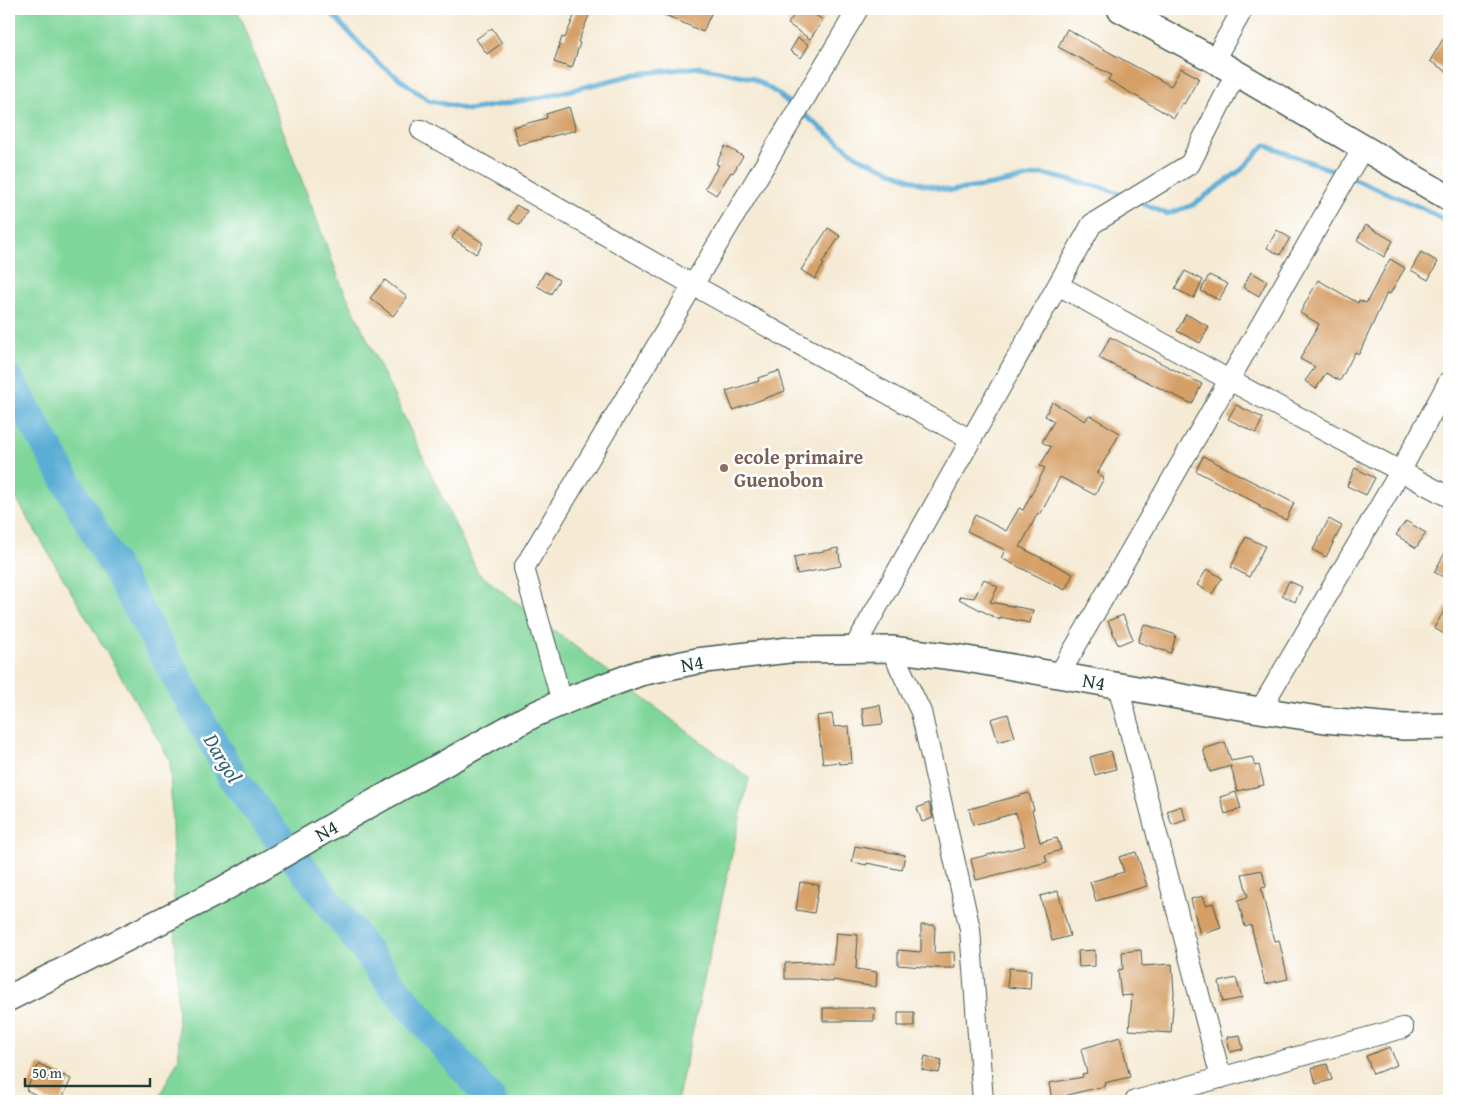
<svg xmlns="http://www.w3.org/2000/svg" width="1458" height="1110" viewBox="0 0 1458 1110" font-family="'Gentium Book Plus',serif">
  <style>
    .green { fill: #7fd69a; stroke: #4f8a67 }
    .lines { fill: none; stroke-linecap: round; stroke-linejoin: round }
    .stream { stroke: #5aadd5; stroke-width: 5 }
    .river { stroke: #5aadd5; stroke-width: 30 }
    .building { fill: #d59f65 }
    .minor-casing { stroke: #3f574c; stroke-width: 22 }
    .major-casing { stroke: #3f574c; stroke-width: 28 }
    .minor { stroke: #fff; stroke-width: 20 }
    .major { stroke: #fff; stroke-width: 25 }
    .education-dot { fill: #8d6e63; stroke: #fff; stroke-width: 2 }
    .labels { text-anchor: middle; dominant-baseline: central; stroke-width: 5; stroke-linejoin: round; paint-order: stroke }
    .education-label { font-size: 20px; font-weight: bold; fill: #785e54; stroke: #fff; text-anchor: start }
    .street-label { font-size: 20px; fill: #1f3d34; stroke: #fff }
    .water-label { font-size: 21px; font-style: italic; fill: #34646c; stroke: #fff }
  </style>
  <rect width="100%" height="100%" fill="#fff"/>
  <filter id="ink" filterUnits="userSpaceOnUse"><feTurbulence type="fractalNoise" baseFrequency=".02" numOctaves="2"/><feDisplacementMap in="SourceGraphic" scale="10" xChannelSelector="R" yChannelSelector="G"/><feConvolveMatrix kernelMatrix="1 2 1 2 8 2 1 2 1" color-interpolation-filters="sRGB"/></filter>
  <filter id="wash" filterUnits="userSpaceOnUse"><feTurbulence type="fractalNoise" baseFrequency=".0096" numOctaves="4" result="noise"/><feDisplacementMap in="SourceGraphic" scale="20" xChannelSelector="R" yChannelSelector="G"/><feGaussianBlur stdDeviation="1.12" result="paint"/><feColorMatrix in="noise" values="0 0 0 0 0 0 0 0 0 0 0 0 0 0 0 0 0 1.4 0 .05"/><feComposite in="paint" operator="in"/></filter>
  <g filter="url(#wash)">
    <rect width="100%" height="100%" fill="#f5ead4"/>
    <path class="green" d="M 9,9 L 237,9 L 341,284 L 478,573 L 749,778 L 677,1101 L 157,1101 L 179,1058 L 170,760 L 9,486 Z"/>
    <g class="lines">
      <path class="stream" d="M 327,9 L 377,62 L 428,100 L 469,110 L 543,97 L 637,74 L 700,67 L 752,78 L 777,93 L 795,108
        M 802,113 L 858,157 L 919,183 L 950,191 L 991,185 L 1043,174 L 1104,188 L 1127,197
        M 1350,177 L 1422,208 L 1449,223
        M 1139,202 L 1167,214 L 1193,205 L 1241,170 L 1265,145 L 1342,174"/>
      <path class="river" d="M 9,379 L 235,781 L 398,992 L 492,1101"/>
    </g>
    <g id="blocks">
      <path class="building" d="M 577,9 L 590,13 L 578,42 L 580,43 L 572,68 L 554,62 L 562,37 L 565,38 Z
        M 652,9 L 713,9 L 703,32 Z
        M 798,9 L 806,9 L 823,20 L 810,39 L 788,24 Z
        M 492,28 L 502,43 L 487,54 L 476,39 Z
        M 1067,29 L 1171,86 L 1181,68 L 1199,78 L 1184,104 L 1182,103 L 1174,118 L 1108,80 L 1111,75 L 1058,47 Z
        M 1449,29 L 1449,73 L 1430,61 Z
        M 798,38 L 809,45 L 801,58 L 790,51 Z
        M 569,107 L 576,130 L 518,145 L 513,127 L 547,118 L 546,114 Z
        M 725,146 L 743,156 L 733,173 L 731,172 L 716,195 L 705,188 L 719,165 L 716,164 Z
        M 516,205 L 527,211 L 520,225 L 509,219 Z
        M 1366,225 L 1393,241 L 1384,257 L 1357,240 Z
        M 459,227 L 483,243 L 476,254 L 452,238 Z
        M 828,228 L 840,236 L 822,263 L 824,264 L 815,279 L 801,270 Z
        M 1277,230 L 1290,238 L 1280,255 L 1267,248 Z
        M 1421,252 L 1438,262 L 1428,280 L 1411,270 Z
        M 1390,259 L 1405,268 L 1390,294 L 1387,293 L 1359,354 L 1355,352 L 1340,381 L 1326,373 L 1316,389 L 1305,381 L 1315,367 L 1300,359 L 1319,324 L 1300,313 L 1318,280 L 1358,303 L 1359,300 L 1366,303 Z
        M 1185,271 L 1203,280 L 1194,298 L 1175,289 Z
        M 545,272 L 559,280 L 551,294 L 537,286 Z
        M 1251,272 L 1267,281 L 1259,296 L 1243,287 Z
        M 1209,275 L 1228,284 L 1219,300 L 1201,291 Z
        M 385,280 L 407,297 L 393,316 L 370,298 Z
        M 1186,314 L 1209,327 L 1200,343 L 1177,331 Z
        M 1110,337 L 1202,384 L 1192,404 L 1099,358 Z
        M 779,371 L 785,391 L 733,410 L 726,391 L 759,381 L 758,378 Z
        M 1052,402 L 1085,421 L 1089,415 L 1120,433 L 1097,474 L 1104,478 L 1095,495 L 1060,477 L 1040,515 L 1038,513 L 1020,547 L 1073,574 L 1065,590 L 1001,558 L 1005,550 L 967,531 L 975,515 L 1006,531 L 1019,508 L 1023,510 L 1045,468 L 1040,466 L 1051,447 L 1042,442 L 1054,421 L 1045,416 Z
        M 1236,405 L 1263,418 L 1256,433 L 1228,419 Z
        M 1203,456 L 1294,503 L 1286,520 L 1259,507 L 1260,505 L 1196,471 Z
        M 1355,468 L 1375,478 L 1366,495 L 1347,486 Z
        M 1329,519 L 1342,526 L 1326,557 L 1313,550 Z
        M 1406,521 L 1426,533 L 1416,548 L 1396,535 Z
        M 1246,537 L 1265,546 L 1249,577 L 1231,567 Z
        M 1449,546 L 1449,580 L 1434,572 Z
        M 838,548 L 841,566 L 797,574 L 794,557 Z
        M 1207,569 L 1222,578 L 1212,594 L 1197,585 Z
        M 984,579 L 998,587 L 990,602 L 1033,610 L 1030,623 L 1000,617 L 1000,620 L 959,599 L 960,596 L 974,598 Z
        M 1289,581 L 1302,587 L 1295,602 L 1282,595 Z
        M 1449,602 L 1449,637 L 1434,628 Z
        M 1123,615 L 1133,639 L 1118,645 L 1108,621 Z
        M 1144,624 L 1176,635 L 1171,653 L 1138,642 Z
        M 880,705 L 883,724 L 864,726 L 862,708 Z
        M 832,714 L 834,727 L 849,726 L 852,763 L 839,764 L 839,762 L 823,764 L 817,716 Z
        M 1008,714 L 1015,737 L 998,742 L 991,719 Z
        M 1225,742 L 1231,761 L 1252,757 L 1255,766 L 1259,765 L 1264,785 L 1237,791 L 1231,766 L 1210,772 L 1203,749 Z
        M 1111,751 L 1116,769 L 1095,775 L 1090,757 Z
        M 1236,792 L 1241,809 L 1225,814 L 1220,797 Z
        M 1029,793 L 1034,810 L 1032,810 L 1040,842 L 1041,842 L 1057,838 L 1061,850 L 1045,855 L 1047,862 L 976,880 L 971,859 L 1025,846 L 1016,813 L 973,825 L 969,809 Z
        M 929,803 L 933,818 L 922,822 L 917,808 Z
        M 1181,806 L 1186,820 L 1172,825 L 1167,811 Z
        M 855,846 L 905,855 L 902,870 L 867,863 L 867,865 L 852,862 Z
        M 1136,852 L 1147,886 L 1096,901 L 1090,882 L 1124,872 L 1119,857 Z
        M 1262,870 L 1266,887 L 1261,888 L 1274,941 L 1279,940 L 1288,979 L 1265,984 L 1251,925 L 1245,927 L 1238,900 L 1248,897 L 1242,874 Z
        M 800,882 L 819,885 L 814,913 L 796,910 Z
        M 1058,891 L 1070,936 L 1052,941 L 1040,896 Z
        M 1203,896 L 1206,905 L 1213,903 L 1221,928 L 1200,935 L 1191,899 Z
        M 921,925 L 935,925 L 934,953 L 954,952 L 955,968 L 934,968 L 898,965 L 898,950 L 921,952 Z
        M 836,933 L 858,935 L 856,969 L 877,972 L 876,987 L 833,980 L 833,982 L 810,979 L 785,979 L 785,963 L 816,962 L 833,965 Z
        M 1095,950 L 1095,966 L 1079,967 L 1078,951 Z
        M 1141,950 L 1142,966 L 1172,964 L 1174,993 L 1171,1033 L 1129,1030 L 1132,995 L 1121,996 L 1118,970 L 1123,969 L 1122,952 Z
        M 1009,968 L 1031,970 L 1030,989 L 1007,987 Z
        M 1236,978 L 1242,998 L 1223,1002 L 1219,982 Z
        M 823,1008 L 875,1008 L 874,1021 L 823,1021 Z
        M 898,1012 L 914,1012 L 914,1026 L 898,1026 Z
        M 1240,1035 L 1243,1049 L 1230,1052 L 1227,1037 Z
        M 1120,1037 L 1130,1077 L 1104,1083 L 1105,1086 L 1067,1095 L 1067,1097 L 1052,1100 L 1049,1083 L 1083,1077 L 1082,1074 L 1087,1073 L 1081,1049 Z
        M 1390,1047 L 1397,1065 L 1373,1074 L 1366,1056 Z
        M 925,1056 L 942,1060 L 939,1073 L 922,1070 Z
        M 39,1064 L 71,1079 L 61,1101 L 49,1101 L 26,1090 Z
        M 1327,1064 L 1332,1080 L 1316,1084 L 1312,1068 Z"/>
    </g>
  </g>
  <g filter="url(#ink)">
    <use href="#blocks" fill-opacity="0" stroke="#3f574c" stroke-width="1"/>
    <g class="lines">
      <defs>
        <path id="minor" d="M 1214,60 L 1243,9
          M 421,130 L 693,285 L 971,440
          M 1058,285 L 1229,380 L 1449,497
          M 891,649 L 921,712 L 970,929 L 983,1101
          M 853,650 L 1092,224 L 1190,164 L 1236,73
          M 1059,675 L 1363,148
          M 1118,686 L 1221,1078
          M 562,702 L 524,568 L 858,9
          M 1260,710 L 1400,472 L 1449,381
          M 1135,1101 L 1403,1028"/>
        <path id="major" d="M 1120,9 L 1214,60 L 1449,198
          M 9,998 L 220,891 L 360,810 L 533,715 L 575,697 L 640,673 L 697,661 L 789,650 L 891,649 L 961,658 L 1234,706 L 1325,720 L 1404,727 L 1449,726"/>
      </defs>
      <use href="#minor" class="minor-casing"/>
      <use href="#major" class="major-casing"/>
      <use href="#minor" class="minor"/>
      <use href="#major" class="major"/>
    </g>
  </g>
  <circle class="education-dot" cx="724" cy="468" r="5"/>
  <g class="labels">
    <g class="education-label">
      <text x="734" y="456">ecole primaire<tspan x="734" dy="23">Guenobon</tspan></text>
    </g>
    <g class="street-label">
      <text transform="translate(692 663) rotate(-10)">N4</text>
      <text transform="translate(1094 681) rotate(10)">N4</text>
      <text transform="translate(326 830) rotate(-30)">N4</text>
    </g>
    <g class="water-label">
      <text transform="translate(223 758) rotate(59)">Dargol</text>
    </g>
  </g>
  <rect width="1458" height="1110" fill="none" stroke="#fff" stroke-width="30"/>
  <path d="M25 1078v8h125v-8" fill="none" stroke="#1f3d34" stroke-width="2.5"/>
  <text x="32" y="1078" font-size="15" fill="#1f3d34" stroke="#ffffff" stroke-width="4" paint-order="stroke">50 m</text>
</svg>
